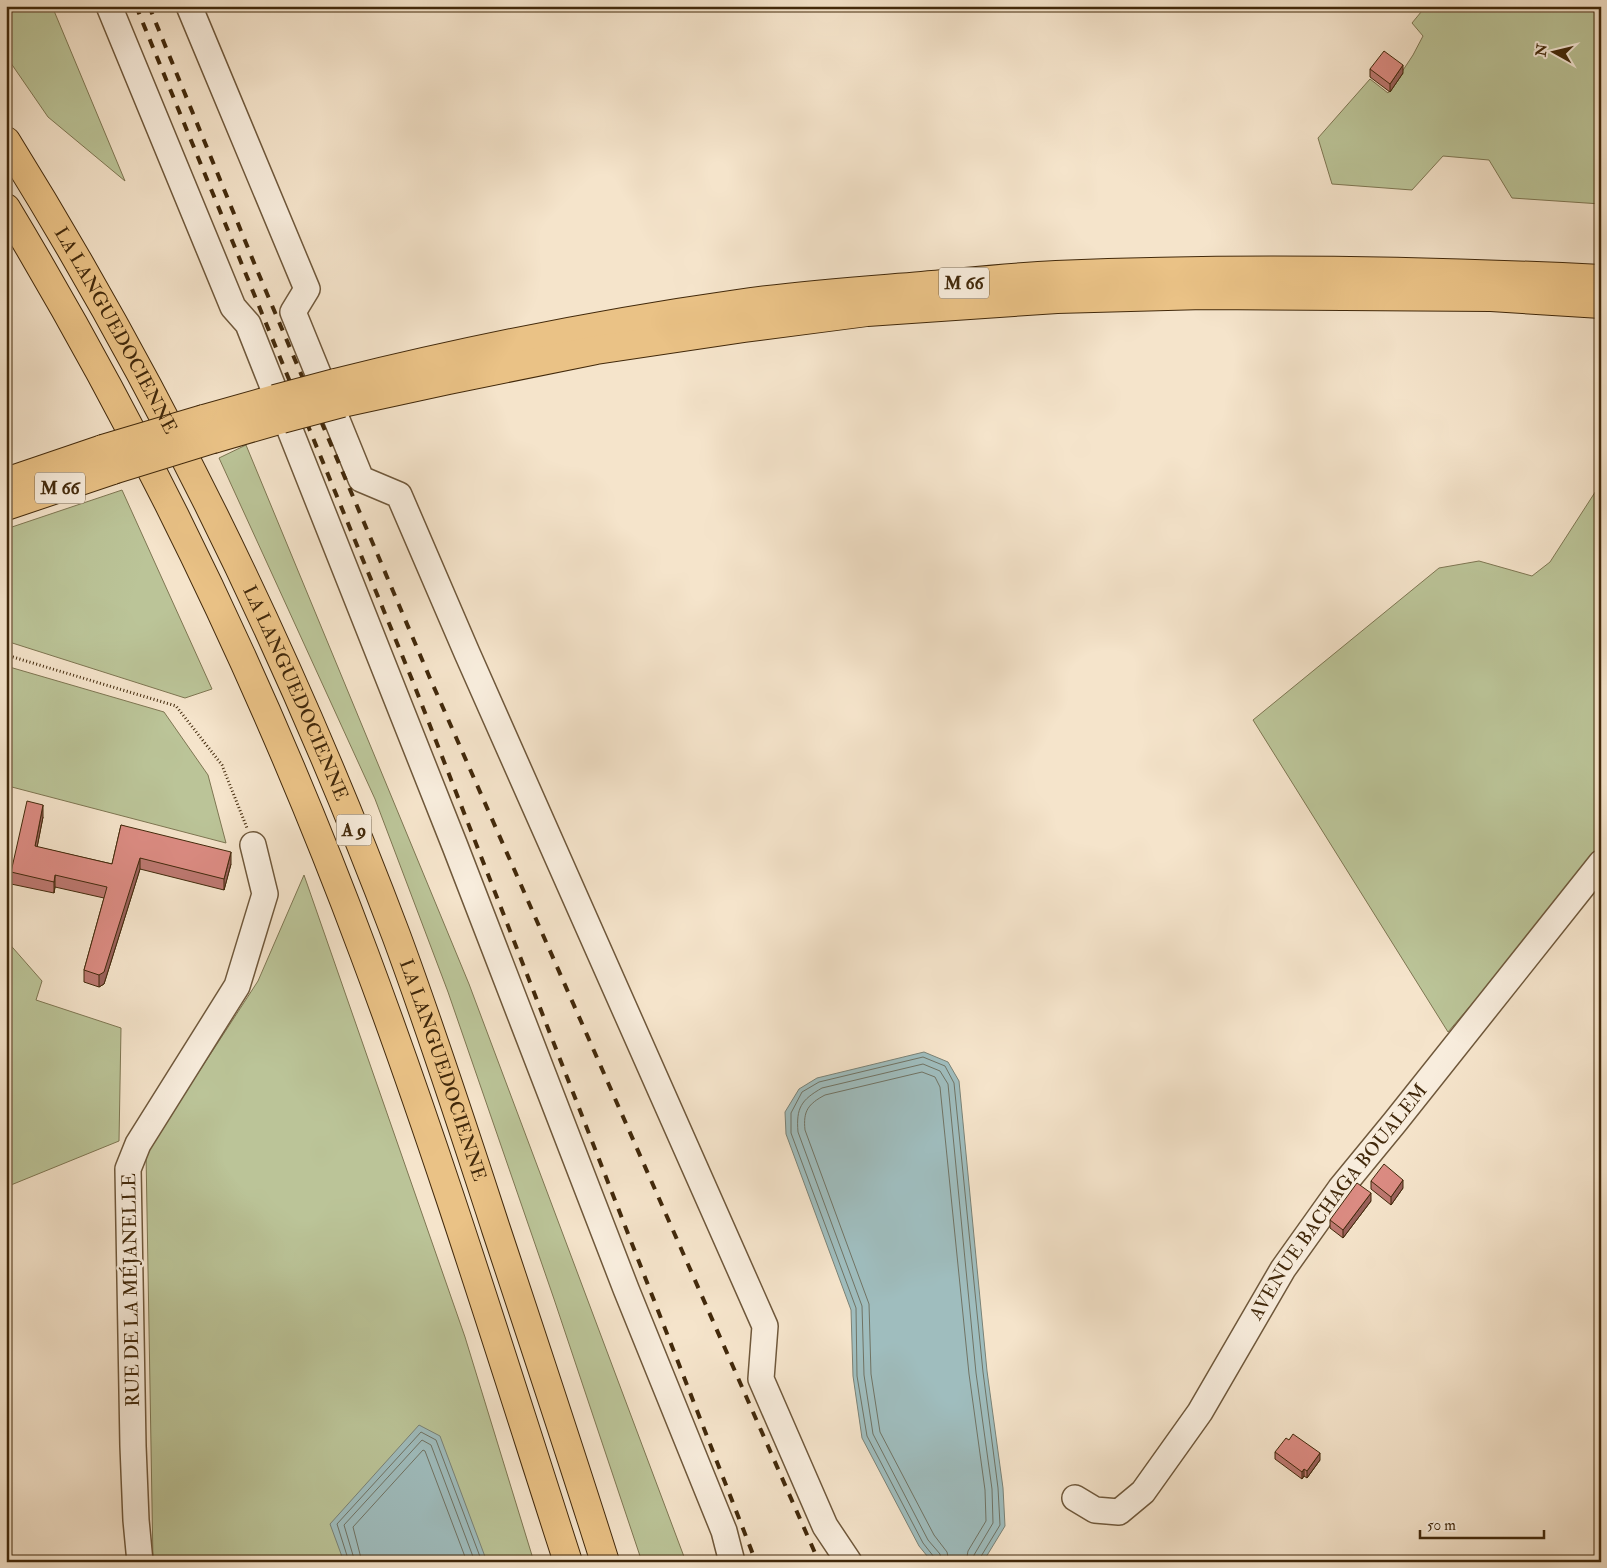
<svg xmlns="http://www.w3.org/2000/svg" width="1607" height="1568" viewBox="0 0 1607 1568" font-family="'IM FELL Double Pica',serif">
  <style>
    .green { fill: #bbc498; stroke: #7e7652 }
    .water { fill: #9fbdbe; stroke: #7a8276 }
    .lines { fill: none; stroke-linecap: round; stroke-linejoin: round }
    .shore { stroke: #707364; stroke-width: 1 }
    .minor-casing { stroke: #6f583b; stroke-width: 28 }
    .highway-casing { stroke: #42290b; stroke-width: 30 }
    .path { stroke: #42290b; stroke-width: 3; stroke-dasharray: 1 2.5; stroke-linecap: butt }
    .minor { stroke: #f8eddd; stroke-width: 25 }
    .highway { stroke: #eac286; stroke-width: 28 }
    .rail { stroke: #42290b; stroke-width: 4; stroke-dasharray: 9 9; stroke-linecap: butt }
    .highway-bridge-casing { stroke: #42290b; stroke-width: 30; stroke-linecap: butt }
    .highway-bridge { stroke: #eac286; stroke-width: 28 }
    .wall { fill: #bc7870; stroke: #42290b }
    .shaded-wall { fill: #99615b; stroke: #42290b }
    .building { fill: #db8b82; stroke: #42290b }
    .labels { text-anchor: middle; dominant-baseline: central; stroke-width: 5; stroke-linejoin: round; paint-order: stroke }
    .shield { fill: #f8eddd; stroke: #79644a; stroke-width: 1 }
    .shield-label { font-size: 18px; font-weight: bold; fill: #42290b }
    .street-label { font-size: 19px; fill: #42290b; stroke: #f8eddd }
  </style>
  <rect width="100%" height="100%" fill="#f5e4cb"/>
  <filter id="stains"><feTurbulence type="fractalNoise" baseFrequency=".004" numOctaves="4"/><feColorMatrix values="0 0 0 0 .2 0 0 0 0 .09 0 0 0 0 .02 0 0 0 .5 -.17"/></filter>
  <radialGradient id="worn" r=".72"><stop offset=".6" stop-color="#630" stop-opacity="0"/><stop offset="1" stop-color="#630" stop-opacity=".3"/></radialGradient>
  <path class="green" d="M 6,6 L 52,6 L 125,181 L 48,117 L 6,56 Z
    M 1426,6 L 1601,6 L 1601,204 L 1512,198 L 1489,160 L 1443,156 L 1412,190 L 1332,184 L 1318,138 L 1370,79 L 1388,93 L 1413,55 L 1423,36 L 1412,23 Z
    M 246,445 L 469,984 L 686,1562 L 642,1562 L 554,1299 L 448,992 L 375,799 L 219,458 Z
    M 1601,483 L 1601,852 L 1448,1032 L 1253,720 L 1439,568 L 1479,561 L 1532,576 L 1550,562 Z
    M 122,490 L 212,689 L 185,698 L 6,641 L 6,529 Z
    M 6,666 L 164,712 L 208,775 L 226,843 L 8,786 L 6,791 Z
    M 304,875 L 465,1337 L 534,1562 L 153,1562 L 146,1153 L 258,981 Z
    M 6,940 L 42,981 L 36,1000 L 121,1028 L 119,1141 L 6,1187 Z"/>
  <path class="water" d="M 924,1052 L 948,1062 L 959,1081 L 987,1371 L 1003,1488 L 1005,1526 L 983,1562 L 932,1562 L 919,1546 L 862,1438 L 853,1376 L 851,1310 L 786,1134 L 785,1112 L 799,1089 L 817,1078 Z
    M 419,1425 L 440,1436 L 487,1562 L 344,1562 L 330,1524 Z"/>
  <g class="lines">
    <path class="shore" d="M 349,1562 L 337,1524 L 421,1432 L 436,1440 L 482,1562
      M 355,1562 L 344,1525 L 422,1440 L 431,1445 L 475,1562
      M 362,1562 L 353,1527 L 423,1450 L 425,1451 L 467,1562
      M 935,1562 L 934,1557 L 923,1543 L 867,1436 L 857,1376 L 856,1308 L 791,1133 L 791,1113 L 802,1092 L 819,1082 L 923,1057 L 945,1066 L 954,1083 L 983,1372 L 998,1488 L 1000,1525 L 980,1558 L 979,1562
      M 941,1562 L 940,1554 L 928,1540 L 873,1434 L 864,1375 L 862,1306 L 798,1132 C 796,1108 801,1100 822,1088 L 923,1064 L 940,1071 L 948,1084 L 976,1373 L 992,1489 L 993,1523 L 974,1555 L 973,1562
      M 949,1562 L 947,1552 L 934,1535 L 880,1432 L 871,1374 L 869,1304 L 805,1130 C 803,1111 808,1104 825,1095 L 922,1072 L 935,1077 L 940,1087 L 969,1374 L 985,1490 L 986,1521 L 968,1551 L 966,1562"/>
    <defs>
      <g id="minor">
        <path d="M 109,6 L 233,307 L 248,324 L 455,846 L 626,1289 L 724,1531 L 732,1562"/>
        <path d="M 189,6 L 307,289 L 293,312 L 361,479 L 399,495 L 467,653 L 765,1326 L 761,1379 L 825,1526 L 849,1562"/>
        <path id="s1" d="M 1075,1498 L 1095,1510 L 1119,1512 L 1143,1492 L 1200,1412 L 1283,1269 L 1340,1189 L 1395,1122 L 1601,863"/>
        <path d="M 140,1562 L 136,1520 L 133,1446 L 128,1169 L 138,1144 L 237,986 L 265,894 L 253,845"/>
      </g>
      <g id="highway">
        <path id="s2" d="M 6,141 C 161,390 292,660 396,935 C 432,1032 464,1131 496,1229 C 533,1340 570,1451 605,1562"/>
        <path d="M 6,208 C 148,444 268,695 364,953 C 439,1153 502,1358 568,1562"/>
        <path d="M 335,383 C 468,350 602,323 737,304 C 798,295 861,291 922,286 C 967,282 1012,277 1056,275 C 1237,267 1420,270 1601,279"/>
        <path d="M 342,403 L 448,380 L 596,350 L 744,328 L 867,312 L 1057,299 L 1204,295 L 1491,297 L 1601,304"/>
        <path d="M 204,419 L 275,399"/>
        <path d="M 213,439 L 282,419"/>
        <path d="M 6,482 L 103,449"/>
        <path d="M 6,506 L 113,470"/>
      </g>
    </defs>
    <use href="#minor" class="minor-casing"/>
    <use href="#highway" class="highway-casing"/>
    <path class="path" d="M 6,655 L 176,706 L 222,765 L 247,828"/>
    <use href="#minor" class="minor"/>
    <use href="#highway" class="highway"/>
    <path class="rail" d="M 136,6 L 413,682 L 756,1562
      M 149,6 L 257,270 L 429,676 L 819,1562"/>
    <defs>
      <path id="highway-bridge" d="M 275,399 L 335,383
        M 282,419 L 342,403
        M 103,449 L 204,419
        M 113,470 L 213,439"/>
    </defs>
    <use href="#highway-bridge" class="highway-bridge-casing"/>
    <use href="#highway-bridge" class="highway-bridge"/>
  </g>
  <path class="wall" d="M 1370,69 L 1403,73 L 1390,92 L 1370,77 Z
    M 43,817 L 37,847 L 112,864 L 121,825 L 231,864 L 224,890 L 140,869 L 104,984 L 99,987 L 84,982 L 84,970 L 104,898 L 55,887 L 54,893 L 11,884 L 11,872 Z
    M 1371,1181 L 1403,1188 L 1391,1205 L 1371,1189 Z
    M 1371,1201 L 1343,1238 L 1330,1228 L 1330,1220 Z
    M 1275,1452 L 1320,1460 L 1307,1478 L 1304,1476 L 1302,1479 L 1275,1459 Z"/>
  <path class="shaded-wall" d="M 1403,65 L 1403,73 L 1390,92 L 1390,84 Z
    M 43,805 L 43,817 L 35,858 L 35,846 Z
    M 231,852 L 231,864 L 224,890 L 224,879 Z
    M 140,858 L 140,869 L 104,984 L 99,987 L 99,975 Z
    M 55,875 L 55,887 L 54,893 L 54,882 Z
    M 1403,1180 L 1403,1188 L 1391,1205 L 1391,1197 Z
    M 1371,1193 L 1371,1201 L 1343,1238 L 1343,1230 Z
    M 1320,1453 L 1320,1460 L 1307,1478 L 1307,1471 Z
    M 1304,1469 L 1304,1476 L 1302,1479 L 1302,1472 Z"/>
  <path class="building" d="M 1384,51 L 1403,65 L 1390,84 L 1370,69 Z
    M 27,801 L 43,805 L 35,846 L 112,864 L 121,825 L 231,852 L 224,879 L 140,858 L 104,972 L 99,975 L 84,970 L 107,887 L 55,875 L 54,882 L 11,872 Z
    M 1384,1164 L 1403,1180 L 1391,1197 L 1371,1181 Z
    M 1357,1183 L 1371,1193 L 1343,1230 L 1330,1220 Z
    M 1293,1434 L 1320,1453 L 1307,1471 L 1304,1469 L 1302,1472 L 1275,1452 L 1286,1438 L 1289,1440 Z"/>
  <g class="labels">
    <g class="shield">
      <rect x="939" y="267.5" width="50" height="31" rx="4"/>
      <rect x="35" y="472.5" width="50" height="31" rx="4"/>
      <rect x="336.5" y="814.5" width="35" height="31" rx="4"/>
    </g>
    <g class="shield-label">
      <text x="964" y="283">M 66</text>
      <text x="60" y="488">M 66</text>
      <text x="354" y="830">A 9</text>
    </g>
    <g class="street-label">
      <text stroke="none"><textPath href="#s2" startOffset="219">LA LANGUEDOCIENNE</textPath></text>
      <text stroke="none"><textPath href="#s2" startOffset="624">LA LANGUEDOCIENNE</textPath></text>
      <text stroke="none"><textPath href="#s2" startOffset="1029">LA LANGUEDOCIENNE</textPath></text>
      <text stroke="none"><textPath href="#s1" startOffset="429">AVENUE BACHAGA BOUALEM</textPath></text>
      <text transform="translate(131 1290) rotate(-91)">RUE DE LA MÉJANELLE</text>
    </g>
  </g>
  <rect width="1607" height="1568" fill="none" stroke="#f5e4cb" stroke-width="25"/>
  <rect x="8" y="8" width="1592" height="1553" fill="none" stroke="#42290b" stroke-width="2.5"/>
  <rect x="12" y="12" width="1582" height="1543" fill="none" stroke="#42290b"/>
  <g transform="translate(1554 52) rotate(278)" stroke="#f8eddd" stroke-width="4" paint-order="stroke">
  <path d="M0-4L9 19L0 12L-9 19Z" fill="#42290b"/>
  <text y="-8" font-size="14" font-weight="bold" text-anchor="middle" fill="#42290b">N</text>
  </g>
  <path d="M1420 1530v8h124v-8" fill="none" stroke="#42290b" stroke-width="2.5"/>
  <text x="1427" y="1530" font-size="15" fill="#42290b" stroke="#f8eddd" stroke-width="4" paint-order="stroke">50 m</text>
  <rect width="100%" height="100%" filter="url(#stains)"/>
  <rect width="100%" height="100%" fill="url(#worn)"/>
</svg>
